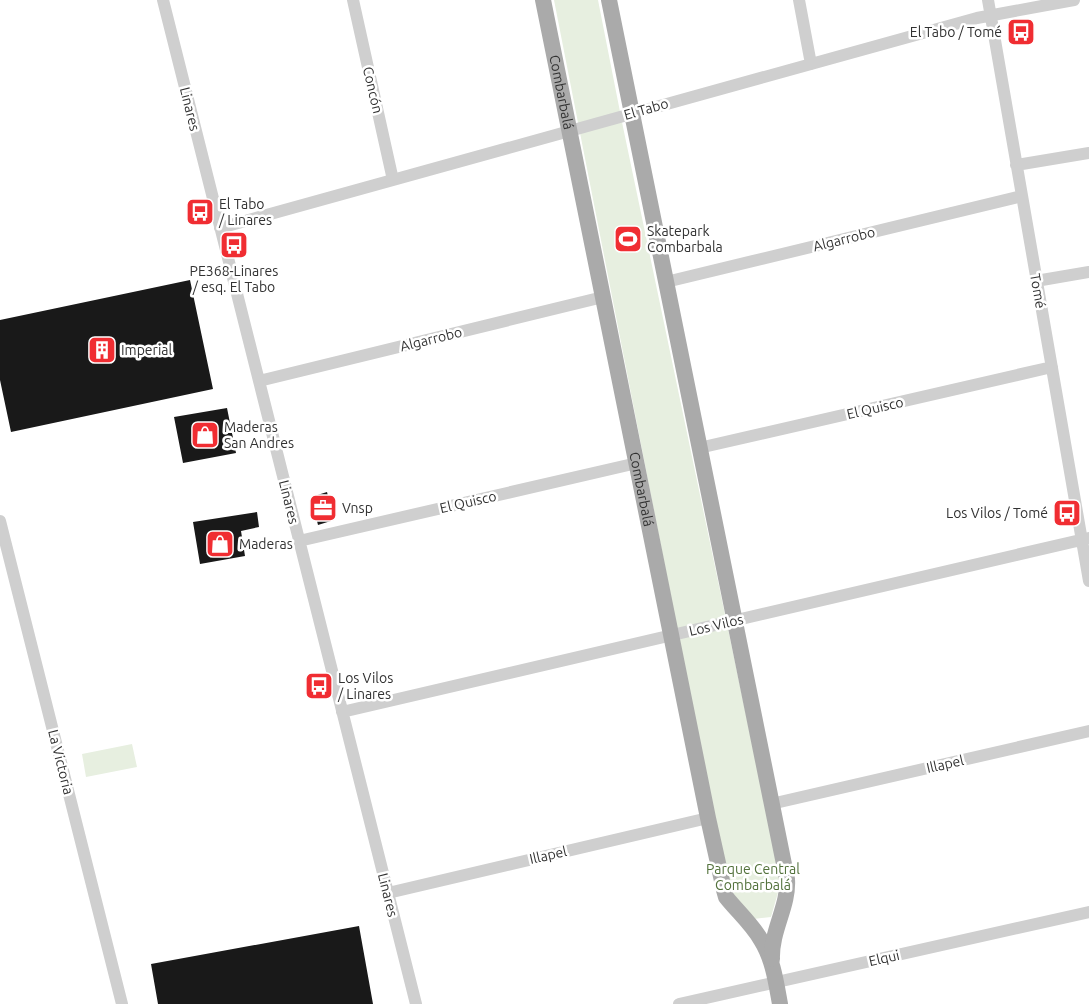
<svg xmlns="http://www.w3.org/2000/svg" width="1089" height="1004" viewBox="0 0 1089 1004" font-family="Ubuntu,sans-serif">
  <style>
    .green { fill: #e7efe0 }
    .building { fill: #191919 }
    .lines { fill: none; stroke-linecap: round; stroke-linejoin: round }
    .minor { stroke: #cfcfcf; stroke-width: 12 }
    .major { stroke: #aaa; stroke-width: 16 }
    .labels { text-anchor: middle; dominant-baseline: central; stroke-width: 5; stroke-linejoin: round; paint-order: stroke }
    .poi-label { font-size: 14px; fill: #323232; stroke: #fff; text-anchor: start }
    .street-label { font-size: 14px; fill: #323232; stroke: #fff }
    .park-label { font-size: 14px; fill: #52713b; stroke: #fff }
  </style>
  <rect width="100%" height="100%" fill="#fff"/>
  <path class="green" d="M 554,0 L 598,0 L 623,127 L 781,882 L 771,917 L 753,919 L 729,894 Z
    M 132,744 L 137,767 L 86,777 L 82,754 Z"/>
  <path class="building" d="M 190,280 L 213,389 L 11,432 L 0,380 L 0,320 Z
    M 227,408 L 236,453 L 183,463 L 174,417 Z
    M 327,492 L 334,520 L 318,525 L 311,497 Z
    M 257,512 L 259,527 L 241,531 L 245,556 L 200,564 L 193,522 Z
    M 359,926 L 373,1004 L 158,1004 L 151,964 Z"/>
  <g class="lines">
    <path class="minor" d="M 163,0 L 416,1004
      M 353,0 L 393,180
      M 799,0 L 811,64
      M 988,0 L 1089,581
      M 1016,165 L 1089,153
      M 220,228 L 977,18 L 1074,0
      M 1036,281 L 1089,272
      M 666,282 L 1022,196
      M 259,381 L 603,297
      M 699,448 L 1052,367
      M 0,521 L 122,1004
      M 299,541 L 637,463
      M 342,712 L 1089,538
      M 771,804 L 1089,731
      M 388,893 L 708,818
      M 679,1004 L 1089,912"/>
    <g class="major">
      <path id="s1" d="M 543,0 L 708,818 L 724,890 L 726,897 C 737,911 752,924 761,940 C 773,959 776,982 780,1004"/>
      <path d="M 609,0 L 787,879 C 789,906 771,930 772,959"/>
    </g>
  </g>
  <defs>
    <symbol id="bus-square" viewBox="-11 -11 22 22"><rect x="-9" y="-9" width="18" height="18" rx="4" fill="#f02d32" stroke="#fff"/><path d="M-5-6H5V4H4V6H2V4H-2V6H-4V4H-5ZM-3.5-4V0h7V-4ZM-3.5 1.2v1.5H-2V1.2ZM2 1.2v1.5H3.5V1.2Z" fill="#fff"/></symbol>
    <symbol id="stadium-square" viewBox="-11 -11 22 22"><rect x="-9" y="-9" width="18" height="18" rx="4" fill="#f02d32" stroke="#fff"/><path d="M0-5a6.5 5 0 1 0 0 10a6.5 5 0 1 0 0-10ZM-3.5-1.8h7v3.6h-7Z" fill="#fff"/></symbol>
    <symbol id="building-square" viewBox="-11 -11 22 22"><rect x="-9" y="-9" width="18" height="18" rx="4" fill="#f02d32" stroke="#fff"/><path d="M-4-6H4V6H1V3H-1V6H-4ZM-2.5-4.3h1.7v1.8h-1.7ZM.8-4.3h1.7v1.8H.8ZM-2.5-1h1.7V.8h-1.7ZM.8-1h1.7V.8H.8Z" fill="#fff"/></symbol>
    <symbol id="shop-square" viewBox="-11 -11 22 22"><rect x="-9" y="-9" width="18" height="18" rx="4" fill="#f02d32" stroke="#fff"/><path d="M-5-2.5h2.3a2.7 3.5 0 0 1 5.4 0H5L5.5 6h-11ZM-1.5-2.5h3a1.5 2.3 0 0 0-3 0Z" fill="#fff"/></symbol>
    <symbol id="office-square" viewBox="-11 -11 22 22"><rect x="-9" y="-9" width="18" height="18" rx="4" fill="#f02d32" stroke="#fff"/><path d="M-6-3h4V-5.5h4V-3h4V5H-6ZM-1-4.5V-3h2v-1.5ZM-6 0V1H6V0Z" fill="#fff"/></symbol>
  </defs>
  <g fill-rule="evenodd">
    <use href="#bus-square" x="1005" y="16" width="32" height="32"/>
    <use href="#bus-square" x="184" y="196" width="32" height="32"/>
    <use href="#stadium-square" x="612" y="223" width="32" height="32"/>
    <use href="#bus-square" x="218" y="229" width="32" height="32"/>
    <use href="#building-square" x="86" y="334" width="32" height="32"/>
    <use href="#shop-square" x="189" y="419" width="32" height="32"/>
    <use href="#office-square" x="307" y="492" width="32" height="32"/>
    <use href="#bus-square" x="1051" y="497" width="32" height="32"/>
    <use href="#shop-square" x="204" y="528" width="32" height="32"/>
    <use href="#bus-square" x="303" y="670" width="32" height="32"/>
  </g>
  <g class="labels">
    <g class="poi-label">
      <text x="1002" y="32" text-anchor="end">El Tabo / Tomé</text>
      <text x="219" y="204">El Tabo<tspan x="219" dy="16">/ Linares</tspan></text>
      <text x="647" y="231">Skatepark<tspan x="647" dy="16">Combarbala</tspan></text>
      <text x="234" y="271" text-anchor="middle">PE368-Linares<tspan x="234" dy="16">/ esq. El Tabo</tspan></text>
      <text x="121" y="350">Imperial</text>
      <text x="224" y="427">Maderas<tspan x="224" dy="16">San Andres</tspan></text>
      <text x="342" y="508">Vnsp</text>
      <text x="1048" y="513" text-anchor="end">Los Vilos / Tomé</text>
      <text x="239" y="544">Maderas</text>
      <text x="338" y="678">Los Vilos<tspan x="338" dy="16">/ Linares</tspan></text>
    </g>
    <g class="street-label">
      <text transform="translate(373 90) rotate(77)">Concón</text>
      <text stroke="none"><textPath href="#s1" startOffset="94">Combarbalá</textPath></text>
      <text transform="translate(190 109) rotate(76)">Linares</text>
      <text transform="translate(646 109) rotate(-16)">El Tabo</text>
      <text transform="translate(844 239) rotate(-14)">Algarrobo</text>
      <text transform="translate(1038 291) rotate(80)">Tomé</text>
      <text transform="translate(431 339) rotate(-14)">Algarrobo</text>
      <text transform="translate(875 408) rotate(-13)">El Quisco</text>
      <text stroke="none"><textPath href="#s1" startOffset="499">Combarbalá</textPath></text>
      <text transform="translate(289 502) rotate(76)">Linares</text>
      <text transform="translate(468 502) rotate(-13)">El Quisco</text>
      <text transform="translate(716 625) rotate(-13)">Los Vilos</text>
      <text transform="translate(61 762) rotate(76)">La Victoria</text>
      <text transform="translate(945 764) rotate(-13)">Illapel</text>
      <text transform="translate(548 855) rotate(-13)">Illapel</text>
      <text transform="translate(388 895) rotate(76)">Linares</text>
      <text transform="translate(884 958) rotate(-13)">Elqui</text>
    </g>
    <g class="park-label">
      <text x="753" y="869">Parque Central<tspan x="753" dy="16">Combarbalá</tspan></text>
    </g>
  </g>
</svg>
